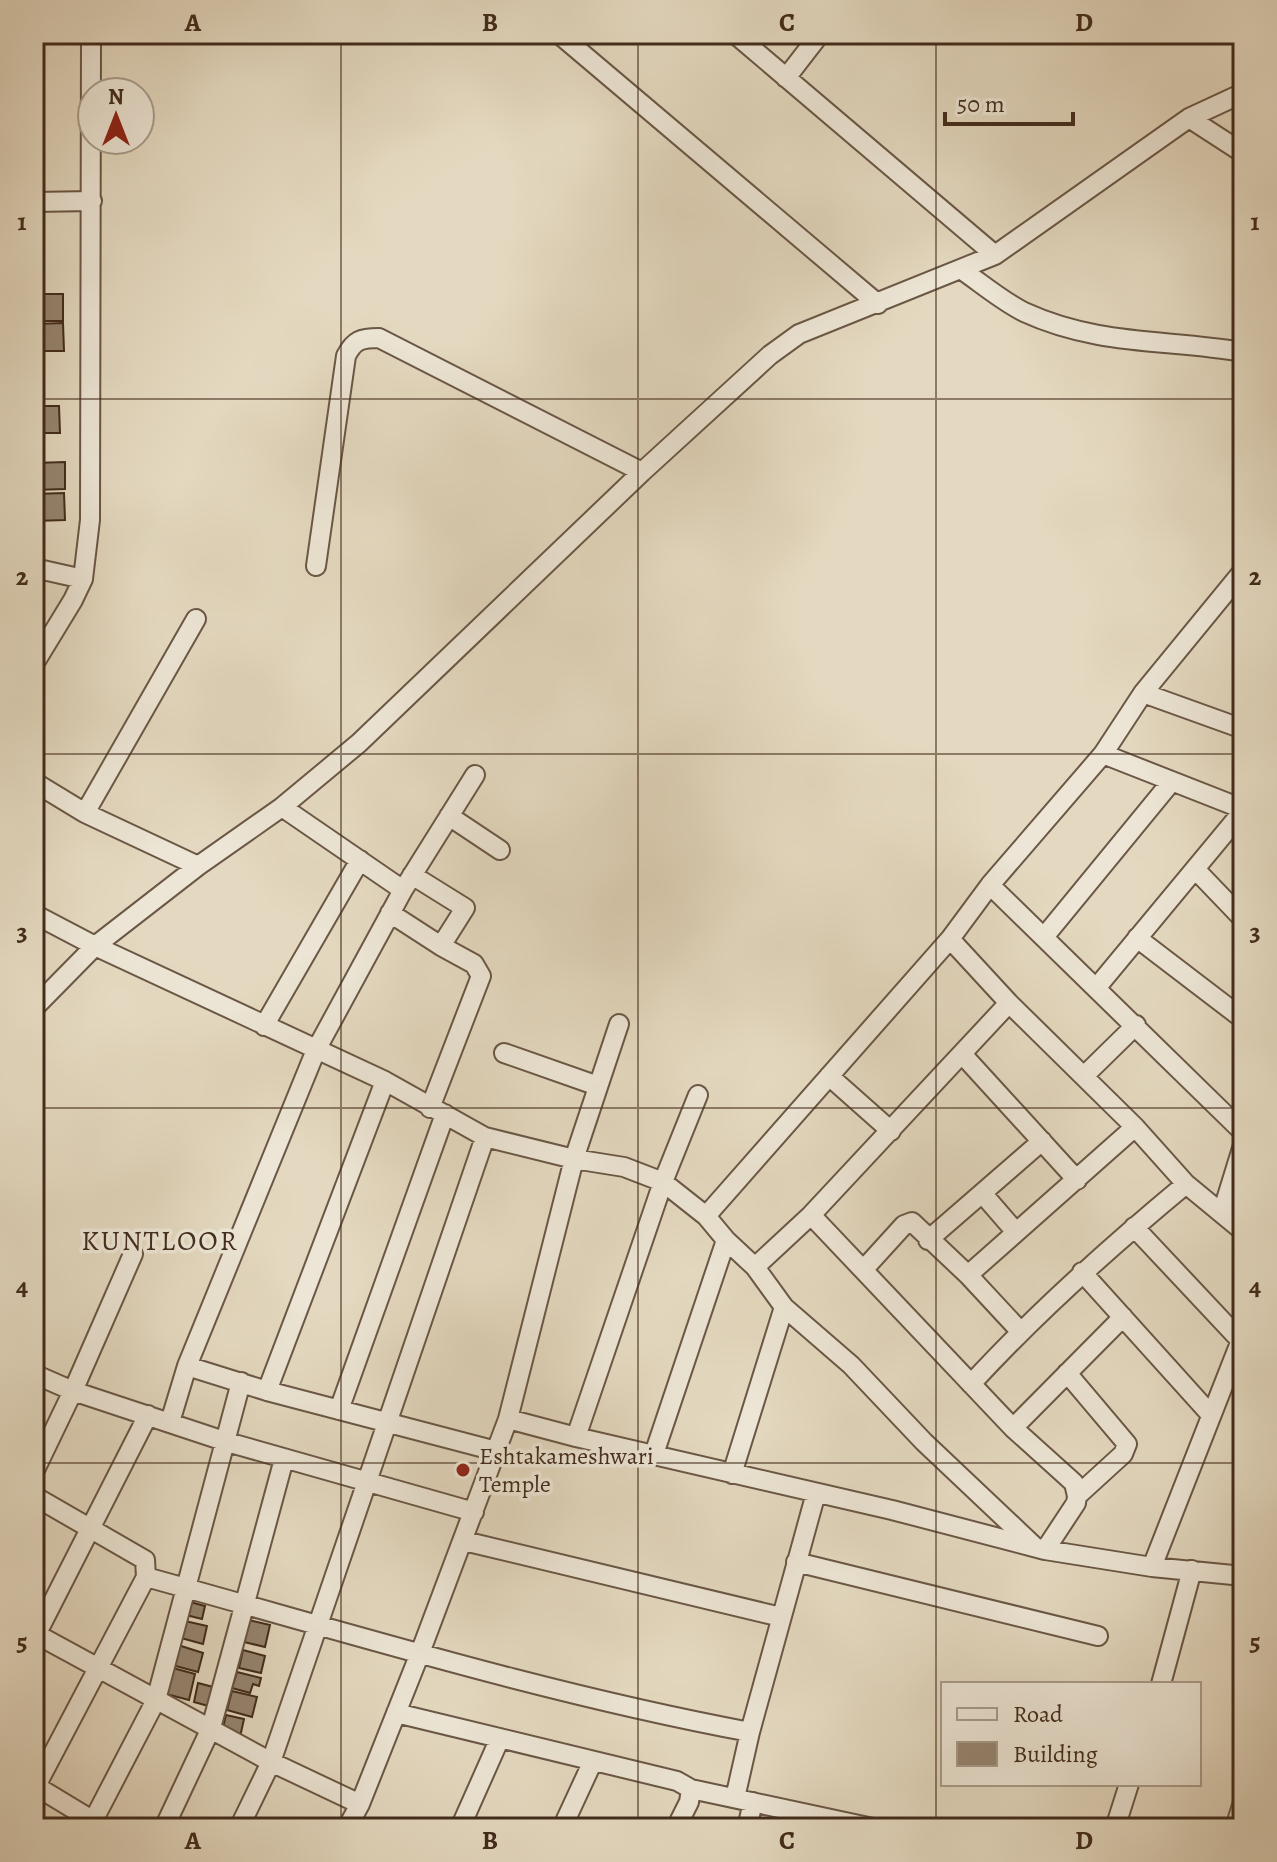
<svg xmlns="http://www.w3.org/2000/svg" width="1277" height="1862" viewBox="0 0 1277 1862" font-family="Alegreya,serif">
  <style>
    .building { fill: #968671; stroke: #422c1c; stroke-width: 2 }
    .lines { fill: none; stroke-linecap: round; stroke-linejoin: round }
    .minor-casing { stroke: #6a5745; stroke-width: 22 }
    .minor { stroke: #ede6d6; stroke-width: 18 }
    .grid { fill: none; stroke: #422c1c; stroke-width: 2; stroke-opacity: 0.55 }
    .poi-dot { fill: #8f2418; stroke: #ede6d6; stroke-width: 3 }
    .labels { text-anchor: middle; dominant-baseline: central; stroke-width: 7; stroke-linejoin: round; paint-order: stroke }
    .poi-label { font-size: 24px; fill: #422c1c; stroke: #ede6d6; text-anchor: start }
    .quarter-label { font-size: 28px; letter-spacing: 2px; fill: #422c1c; stroke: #ede6d6 }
    .neatline { fill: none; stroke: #422c1c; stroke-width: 3 }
    .grid-label { font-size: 26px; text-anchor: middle; font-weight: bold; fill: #422c1c }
  </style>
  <rect width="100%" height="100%" fill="#e4d9c0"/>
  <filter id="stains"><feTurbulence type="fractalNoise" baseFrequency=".0025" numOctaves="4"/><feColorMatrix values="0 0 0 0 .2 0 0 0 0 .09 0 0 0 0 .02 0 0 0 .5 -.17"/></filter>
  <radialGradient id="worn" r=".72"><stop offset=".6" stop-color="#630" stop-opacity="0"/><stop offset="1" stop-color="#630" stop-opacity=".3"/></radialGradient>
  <path class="building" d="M 34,294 L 63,294 L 63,321 L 34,321 Z
    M 63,323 L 64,351 L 34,351 L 34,324 Z
    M 34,406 L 59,406 L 60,433 L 34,433 Z
    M 65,462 L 65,489 L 34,490 L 34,463 Z
    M 64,493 L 65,520 L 34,521 L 34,494 Z
    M 190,1602 L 205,1606 L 202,1619 L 186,1615 Z
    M 249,1620 L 270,1625 L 265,1647 L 244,1642 Z
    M 185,1621 L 207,1626 L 203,1644 L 181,1638 Z
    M 178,1645 L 203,1653 L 198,1672 L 172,1665 Z
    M 243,1650 L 265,1656 L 261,1673 L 239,1668 Z
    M 173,1668 L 195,1674 L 189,1700 L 166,1694 Z
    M 237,1672 L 261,1678 L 259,1686 L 253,1684 L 250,1693 L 232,1688 Z
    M 198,1683 L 217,1688 L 212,1707 L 194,1702 Z
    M 232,1691 L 257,1697 L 252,1717 L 227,1710 Z
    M 226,1715 L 244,1719 L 240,1737 L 222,1732 Z"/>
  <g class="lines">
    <defs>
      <path id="minor" d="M 559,34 L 878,304
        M 735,34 L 995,255
        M 786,78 L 820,34
        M 1189,118 L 1243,153
        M 34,202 L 92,201
        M 962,270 C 982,284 1002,301 1024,312 C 1098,346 1166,339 1243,352
        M 316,566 L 346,356 C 354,340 361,338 379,338 L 642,472
        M 34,568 L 83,579
        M 34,664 L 73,600 L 83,579 L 90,520 L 91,34
        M 1143,693 L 1243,729
        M 1103,754 L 1243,809
        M 34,782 L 85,813 L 198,866
        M 282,807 L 403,890
        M 85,813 L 196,619
        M 449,816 L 500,850
        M 1195,869 L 1243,919
        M 412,875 L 465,908 L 441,946
        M 990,885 L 1243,1132
        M 390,913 L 441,946 L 474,964 L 481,976 L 430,1108
        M 34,914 L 95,946 L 385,1081 L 485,1137 L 574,1159 L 624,1167 L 663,1182 L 706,1216 L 726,1240 L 755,1267 L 784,1307 L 851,1365 L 924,1442 L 1034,1546
        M 1044,937 L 1172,781
        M 1137,938 L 1243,1019
        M 950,939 L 1009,1003 L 1135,1127 L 1186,1184 L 1243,1231
        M 1097,987 L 1243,811
        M 34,1008 L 95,946 L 198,866 L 282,807 L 359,743 L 642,472 L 770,355 L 799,334 L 995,255 L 1189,118 L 1243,93
        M 264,1026 L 360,860
        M 504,1053 L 598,1086
        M 962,1054 L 1077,1180
        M 1085,1075 L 1136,1025
        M 829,1076 L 891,1131
        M 982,1193 L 1015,1231
        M 1222,1213 L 1243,1145
        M 811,1215 L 1013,1428 L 1074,1483 L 1077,1496 L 1076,1503 L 1045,1550
        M 706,1216 L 950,939 L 990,885 L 1103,754 L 1143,693 L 1243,571
        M 1134,1227 L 1241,1341
        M 928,1240 L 1042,1141
        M 755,1267 L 811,1215 L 1009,1003
        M 864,1269 L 904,1225 L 912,1222 L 968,1275 L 1020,1331
        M 1082,1272 L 1211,1415
        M 968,1275 L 1135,1127
        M 187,1366 L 267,1391 L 496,1451
        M 1067,1373 L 1127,1444 L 1123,1454 L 1077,1496
        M 34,1374 L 73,1391 L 227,1442 L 474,1512
        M 971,1384 C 1038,1311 1110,1247 1186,1184
        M 267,1391 L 385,1081
        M 339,1410 L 445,1114
        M 508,1419 L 576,1437 L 892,1510 L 1045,1550 L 1152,1567 L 1243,1576
        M 170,1422 L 187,1366 L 316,1050 L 403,890 L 475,775
        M 1013,1428 L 1123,1317
        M 576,1437 L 663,1182 L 698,1095
        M 654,1454 L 726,1240
        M 34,1472 L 73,1391 L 133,1254
        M 732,1474 L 784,1307
        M 34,1496 L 145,1560 L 146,1577 L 36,1786
        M 464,1541 L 781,1617
        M 796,1562 L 1098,1636
        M 1152,1567 L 1243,1335
        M 146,1577 C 346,1632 546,1694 750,1732
        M 34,1633 L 271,1762 L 360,1804
        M 34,1639 L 148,1415
        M 1161,1684 L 1192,1570
        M 396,1713 L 677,1781 L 691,1789 L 689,1802 L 676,1828
        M 34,1785 L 105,1828
        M 691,1789 L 873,1828
        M 735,1798 L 750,1732 L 816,1493
        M 93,1821 L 156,1700 L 241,1382
        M 164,1828 L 211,1728 L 284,1459
        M 239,1828 L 271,1762 L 485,1137
        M 347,1828 L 360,1804 L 420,1653 L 508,1419 L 574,1159 L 619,1024
        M 460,1828 L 500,1738
        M 562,1828 L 593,1761
        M 747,1828 L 753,1802
        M 1115,1828 L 1129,1784
        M 1235,1828 L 1243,1802"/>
    </defs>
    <use href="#minor" class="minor-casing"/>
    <use href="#minor" class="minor"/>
  </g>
  <path class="grid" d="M 341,34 L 341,1828M 638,34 L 638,1828M 936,34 L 936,1828M 34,399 L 1243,399M 34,754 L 1243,754M 34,1108 L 1243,1108M 34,1463 L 1243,1463"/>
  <circle class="poi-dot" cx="463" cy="1470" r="8"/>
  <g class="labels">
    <g class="poi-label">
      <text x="479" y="1456">Eshtakameshwari<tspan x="479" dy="28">Temple</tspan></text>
    </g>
    <g class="quarter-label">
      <text x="160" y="1241">KUNTLOOR</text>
    </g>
  </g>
  <rect width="1277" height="1862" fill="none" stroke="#e4d9c0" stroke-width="88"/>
  <rect x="941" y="1682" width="260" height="104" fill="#ede6d6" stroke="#a99c8c" stroke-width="2"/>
  <rect x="957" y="1708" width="40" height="12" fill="#ede6d6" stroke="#a99c8c" stroke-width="2"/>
  <text x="1013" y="1722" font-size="24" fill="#422c1c">Road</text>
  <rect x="957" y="1742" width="40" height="24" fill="#968671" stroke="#a99c8c" stroke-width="2"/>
  <text x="1013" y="1762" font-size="24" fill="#422c1c">Building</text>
  <g transform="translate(116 116)"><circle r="38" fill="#ede6d6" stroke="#a99c8c" stroke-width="2"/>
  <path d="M0-6L14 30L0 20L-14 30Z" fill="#8f2418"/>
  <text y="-12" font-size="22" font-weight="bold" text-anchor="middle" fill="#422c1c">N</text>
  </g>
  <path d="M945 112v12h128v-12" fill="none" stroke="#422c1c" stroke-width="4"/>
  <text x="957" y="112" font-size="24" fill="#422c1c" stroke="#ede6d6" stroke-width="6" paint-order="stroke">50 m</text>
  <rect x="44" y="44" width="1189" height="1774" class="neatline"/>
  <g class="grid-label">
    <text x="193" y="31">A</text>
    <text x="490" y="31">B</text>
    <text x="787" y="31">C</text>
    <text x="1084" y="31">D</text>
    <text x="22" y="230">1</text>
    <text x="1255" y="230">1</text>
    <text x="22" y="585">2</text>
    <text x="1255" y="585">2</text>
    <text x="22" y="940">3</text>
    <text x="1255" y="940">3</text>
    <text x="22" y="1295">4</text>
    <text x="1255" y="1295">4</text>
    <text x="22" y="1650">5</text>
    <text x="1255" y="1650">5</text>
    <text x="193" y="1849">A</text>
    <text x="490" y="1849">B</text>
    <text x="787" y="1849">C</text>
    <text x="1084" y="1849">D</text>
  </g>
  <rect width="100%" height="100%" filter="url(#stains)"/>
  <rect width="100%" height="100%" fill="url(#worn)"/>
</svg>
